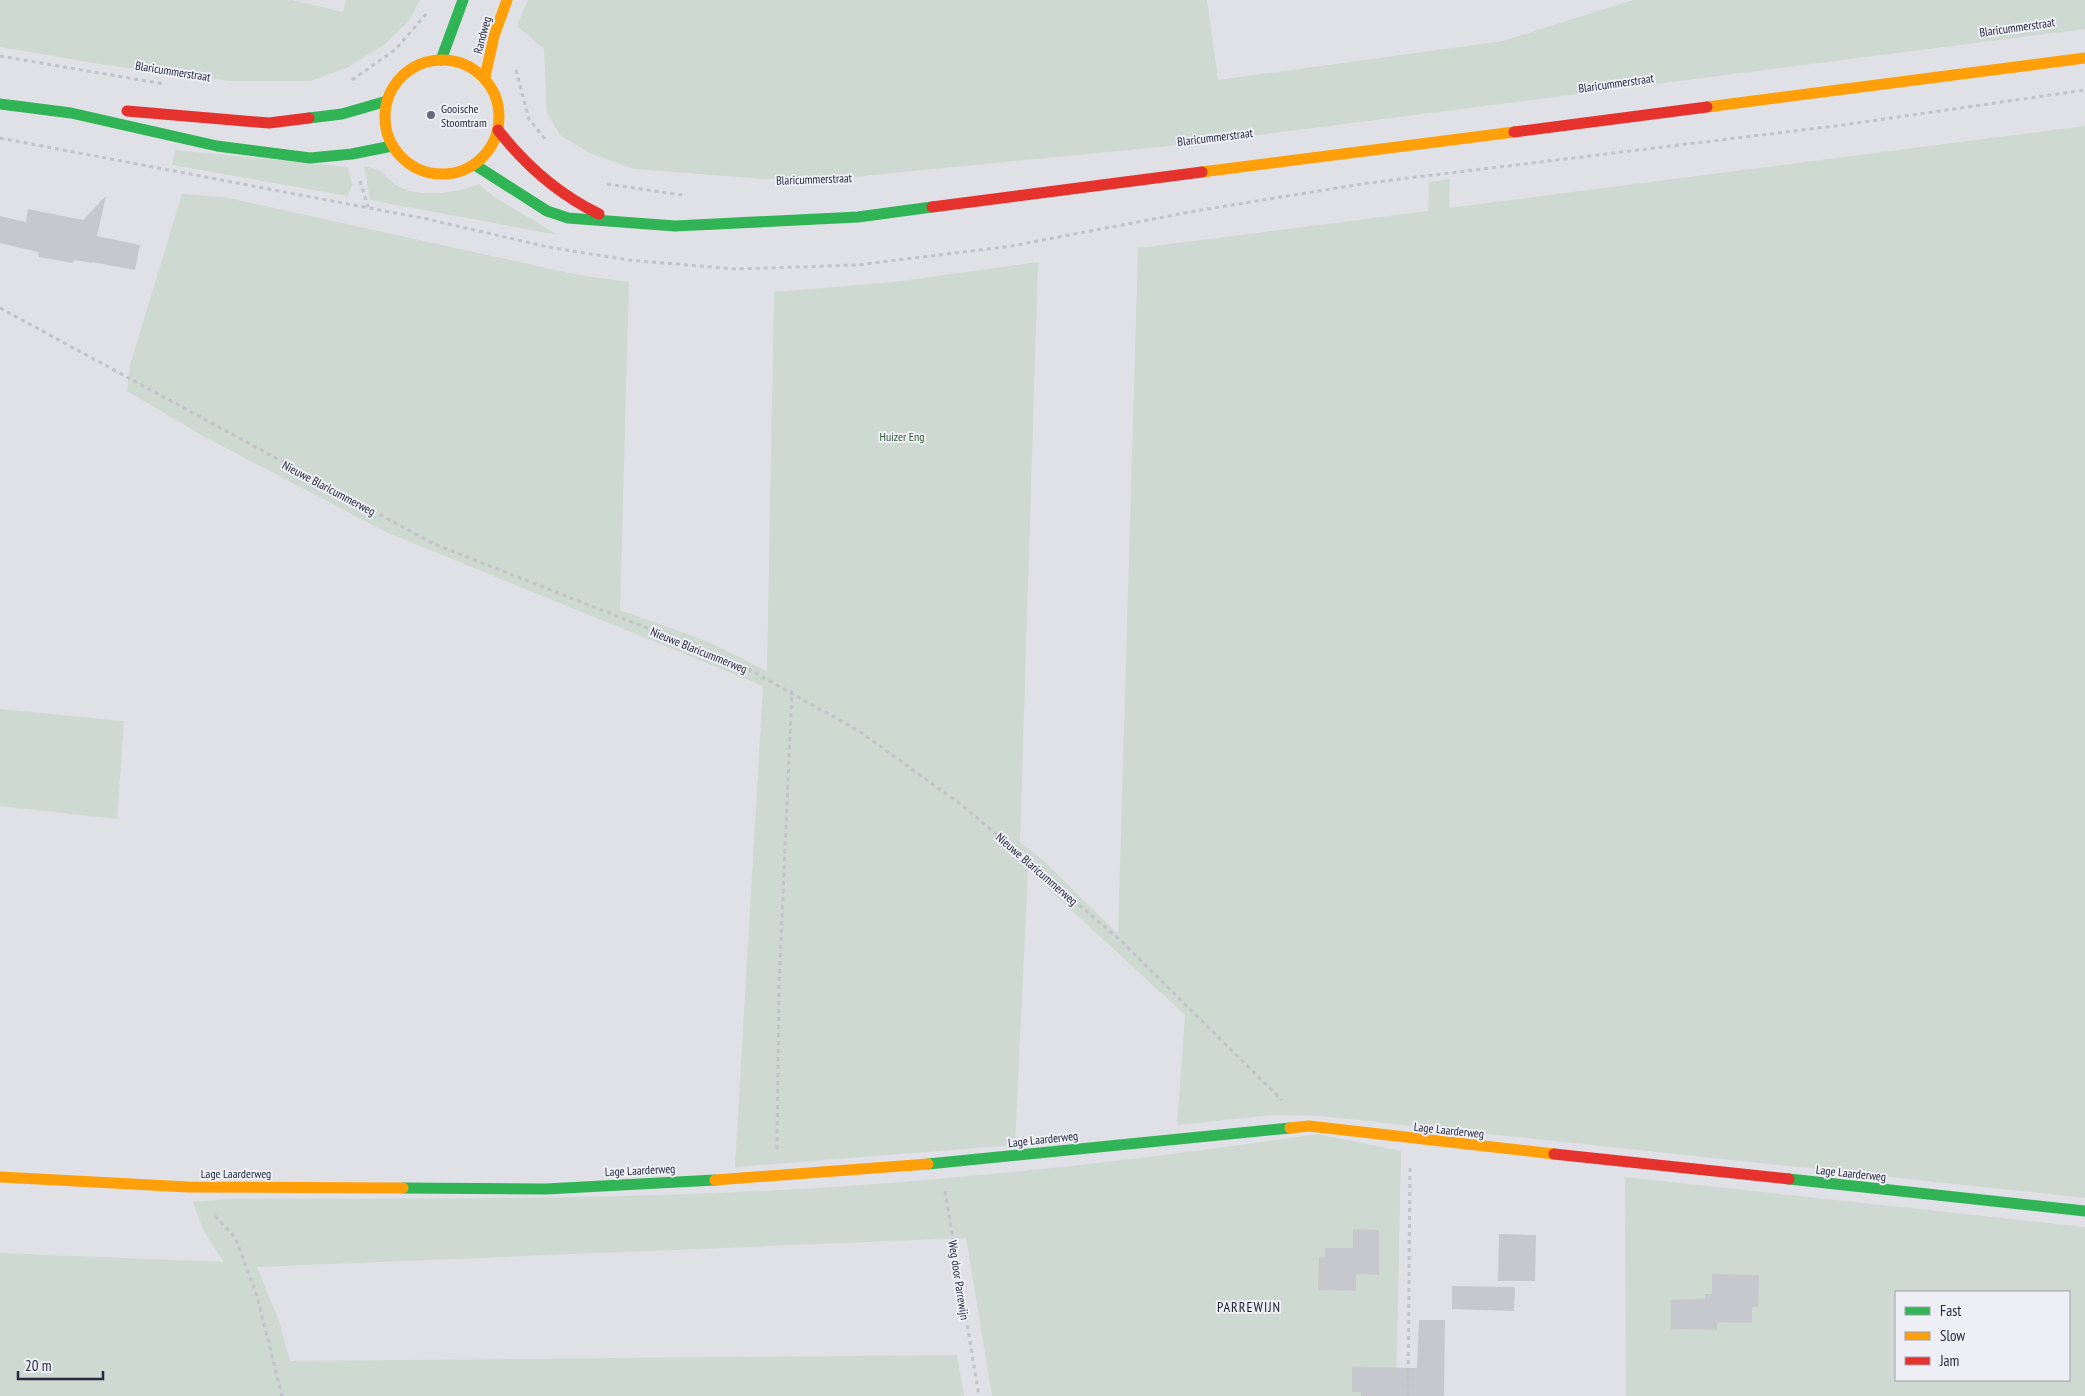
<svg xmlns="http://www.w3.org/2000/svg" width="2085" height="1396" viewBox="0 0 2085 1396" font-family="'PT Sans Narrow',sans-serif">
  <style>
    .green { fill: #ced9d1; fill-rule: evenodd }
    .building { fill: #c7c8ce }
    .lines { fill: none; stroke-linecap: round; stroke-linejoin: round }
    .path { stroke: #c2c2c9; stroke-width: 3; stroke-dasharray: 4 4; stroke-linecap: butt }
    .fast { stroke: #30b455; stroke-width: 11 }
    .slow { stroke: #ff9f0a; stroke-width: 11 }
    .jam { stroke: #e5322d; stroke-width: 11 }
    .poi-dot { fill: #686a79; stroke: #eeeff5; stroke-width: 2 }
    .labels { text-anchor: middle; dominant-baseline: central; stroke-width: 4; stroke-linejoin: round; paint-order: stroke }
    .street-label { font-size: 12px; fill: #272a3f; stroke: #eeeff5 }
    .poi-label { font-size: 12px; fill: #272a3f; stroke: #eeeff5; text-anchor: start }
    .park-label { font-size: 12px; fill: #345b37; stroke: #eeeff5 }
    .neighbourhood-label { font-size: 14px; letter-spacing: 1px; fill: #1a1b2f; stroke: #eeeff5 }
  </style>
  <rect width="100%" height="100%" fill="#e0e1e6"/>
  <path class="green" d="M 0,0 L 292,0 L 343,12 L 346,0 L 420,0 L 409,21 L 385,44 L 347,68 L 310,81 L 230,81 L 105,65 L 0,47 Z
    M 528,0 L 1207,0 L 1218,80 L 1503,41 L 1633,0 L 2085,0 L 2085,29 L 1180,145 L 853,177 L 764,179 L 634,169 L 589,153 L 560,135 L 547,113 L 544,49 L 517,26 Z
    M 2085,126 L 2085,1198 L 1320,1116 L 1274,1115 L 1177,1125 L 1185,1015 L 1028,870 L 1015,1145 L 735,1167 L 763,686 L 388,533 L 203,436 L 127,391 L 130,365 L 182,194 L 224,197 L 578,275 L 629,282 L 620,610 L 709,642 L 767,671 L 774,292 L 894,282 L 1038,262 L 1020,842 L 1046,863 L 1118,934 L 1138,248 L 1428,211 L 1429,182 L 1450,179 L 1449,208 Z
    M 175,150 L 348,167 L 352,185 L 348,196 L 172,165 Z
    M 364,166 C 387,171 380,173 396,185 C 418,199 457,193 479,184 L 494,197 L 558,235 L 370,200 Z
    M 0,709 L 124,721 L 117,819 L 0,806 Z
    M 1317,1134 L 1401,1151 L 1396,1396 L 992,1396 L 966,1238 L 257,1267 L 279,1321 L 290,1361 L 957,1355 L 964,1396 L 0,1396 L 0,1253 L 224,1262 L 204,1232 L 193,1202 L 227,1199 C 397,1198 568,1200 738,1192 C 932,1184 1125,1162 1317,1134 Z
    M 1625,1177 L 2085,1227 L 2085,1396 L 1626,1396 ZM 1896,1292 L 2069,1292 L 2069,1380 L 1896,1380 Z"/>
  <path class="building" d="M 106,196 L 97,236 L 140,245 L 135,270 L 92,262 L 92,263 L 75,260 L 72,263 L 39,257 L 38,252 L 0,243 L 0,216 L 26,222 L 28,209 L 83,220 Z
    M 1353,1229 L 1379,1230 L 1379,1275 L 1356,1274 L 1356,1291 L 1318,1290 L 1319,1257 L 1325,1257 L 1325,1248 L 1353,1248 Z
    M 1499,1234 L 1536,1235 L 1535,1281 L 1498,1281 Z
    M 1712,1274 L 1759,1275 L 1758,1307 L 1752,1307 L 1752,1323 L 1717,1322 L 1717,1330 L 1671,1329 L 1671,1300 L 1705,1299 L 1705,1294 L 1712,1294 Z
    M 1452,1286 L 1515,1287 L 1514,1311 L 1452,1309 Z
    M 1419,1320 L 1445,1320 L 1444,1396 L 1361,1396 L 1361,1392 L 1352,1392 L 1352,1367 L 1417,1368 Z"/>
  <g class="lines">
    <path class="path" d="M 0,56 L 164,84
      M 516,70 L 529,119 L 545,139
      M 352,80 L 396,49 L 427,13
      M 0,138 L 427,219 L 548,247 L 628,260 L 736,269 L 857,265 L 1012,246 L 1195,211 L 1368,183 L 1843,125 L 2085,90
      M 360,181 L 368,207
      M 607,184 L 682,195
      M 0,308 L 434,544 L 741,665 L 859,731 L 963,806 L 1119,939 L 1282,1100
      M 777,1149 L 779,986 L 792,690
      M 945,1191 L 979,1396
      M 215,1216 L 235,1237 L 257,1296 L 282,1396
      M 1408,1396 L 1410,1167"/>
    <path class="fast" d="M 441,60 L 463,0
      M 0,104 L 71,113 L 217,146 L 310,158 L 352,154 L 392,146
      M 309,118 L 342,114 L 387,101
      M 475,165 L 547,211 L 568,218 L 675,226 L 858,217 L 932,207
      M 928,1164 L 1290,1128
      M 1789,1179 L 2085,1211
      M 403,1188 L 546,1189 L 715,1180"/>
    <path class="slow" d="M385 117a57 57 0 1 1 114 0a57 57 0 1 1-114 0Z
      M 485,77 L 494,36 L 507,0
      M 1707,107 L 2085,58
      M 1202,172 L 1514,132
      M 1290,1128 L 1309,1126 L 1554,1154
      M 0,1177 L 188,1187 L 403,1188
      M 715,1180 L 928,1164"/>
    <path class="jam" d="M 127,111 L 269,123 L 309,118
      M 498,130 C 526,166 558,194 599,214
      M 1514,132 L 1707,107
      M 932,207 L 1202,172
      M 1554,1154 L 1789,1179"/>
  </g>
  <circle class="poi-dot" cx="431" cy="115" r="5"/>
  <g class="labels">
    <g class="street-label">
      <text transform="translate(2017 27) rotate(-8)">Blaricummerstraat</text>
      <text transform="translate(482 35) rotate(-75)">Randweg</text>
      <text transform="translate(173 71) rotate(9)">Blaricummerstraat</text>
      <text transform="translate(1616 83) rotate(-8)">Blaricummerstraat</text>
      <text transform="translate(1215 137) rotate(-7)">Blaricummerstraat</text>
      <text transform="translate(814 179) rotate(-2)">Blaricummerstraat</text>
      <text transform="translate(329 488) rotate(28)">Nieuwe Blaricummerweg</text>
      <text transform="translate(699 650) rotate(22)">Nieuwe Blaricummerweg</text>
      <text transform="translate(1037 869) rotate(41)">Nieuwe Blaricummerweg</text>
      <text transform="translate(1449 1130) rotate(6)">Lage Laarderweg</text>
      <text transform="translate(1043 1139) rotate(-6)">Lage Laarderweg</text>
      <text transform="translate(640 1170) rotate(-3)">Lage Laarderweg</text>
      <text x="236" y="1173">Lage Laarderweg</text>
      <text transform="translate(1851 1173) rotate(6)">Lage Laarderweg</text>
      <text transform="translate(959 1280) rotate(81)">Weg door Parrewijn</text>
    </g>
    <g class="poi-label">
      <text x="441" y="108">Gooische<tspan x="441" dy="14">Stoomtram</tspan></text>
    </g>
    <g class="park-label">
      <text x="902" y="436">Huizer Eng</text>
    </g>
    <g class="neighbourhood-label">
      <text x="1249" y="1307">PARREWIJN</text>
    </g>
  </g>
  <rect x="1895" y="1291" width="175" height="90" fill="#eeeff5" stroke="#9ea0ac"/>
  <rect x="1905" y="1307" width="25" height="8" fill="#30b455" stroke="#9ea0ac"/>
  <text x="1940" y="1316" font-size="15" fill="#272a3f">Fast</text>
  <rect x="1905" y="1332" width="25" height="8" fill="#ff9f0a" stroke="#9ea0ac"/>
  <text x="1940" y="1341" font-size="15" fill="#272a3f">Slow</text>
  <rect x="1905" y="1357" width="25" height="8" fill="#e5322d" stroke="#9ea0ac"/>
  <text x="1940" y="1366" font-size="15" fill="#272a3f">Jam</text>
  <path d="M18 1371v8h85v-8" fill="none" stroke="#272a3f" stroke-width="2.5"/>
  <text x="25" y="1371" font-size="15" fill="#272a3f" stroke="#eeeff5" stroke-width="4" paint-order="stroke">20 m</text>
</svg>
